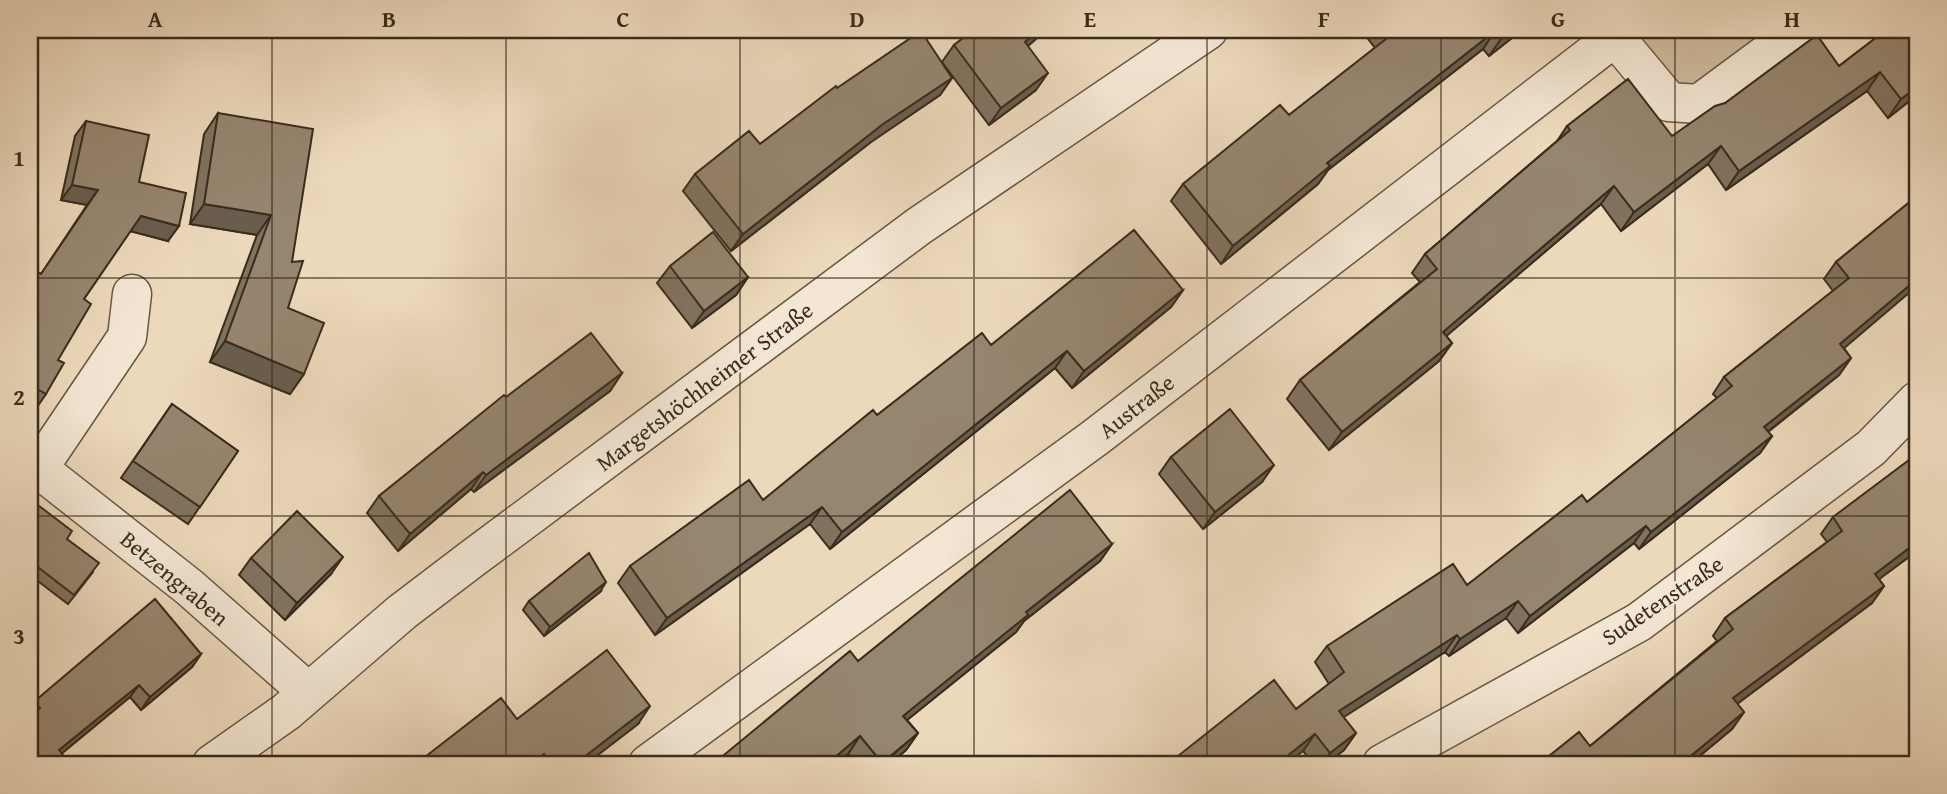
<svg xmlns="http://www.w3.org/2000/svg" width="1947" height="794" viewBox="0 0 1947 794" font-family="'Gentium Book Plus',serif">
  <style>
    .green { fill: #cebba0; stroke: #84745e; stroke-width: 2 }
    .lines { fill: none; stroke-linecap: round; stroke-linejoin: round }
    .minor-casing { stroke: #665744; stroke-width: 41 }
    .tertiary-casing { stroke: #665744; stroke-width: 41 }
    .minor { stroke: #f3e6d3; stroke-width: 38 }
    .tertiary { stroke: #f3e6d3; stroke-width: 38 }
    .wall { fill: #81725f; stroke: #392c1c; stroke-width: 2 }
    .shaded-wall { fill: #695d4e; stroke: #392c1c; stroke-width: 2 }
    .building { fill: #96856f; stroke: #392c1c; stroke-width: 2 }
    .grid { fill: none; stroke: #392c1c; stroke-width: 2; stroke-opacity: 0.55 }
    .labels { text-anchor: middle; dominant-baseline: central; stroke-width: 5; stroke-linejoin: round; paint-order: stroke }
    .street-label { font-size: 23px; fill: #392c1c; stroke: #f3e6d3 }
    .neatline { fill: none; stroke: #392c1c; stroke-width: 2.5 }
    .grid-label { font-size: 23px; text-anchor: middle; font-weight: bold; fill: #392c1c }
  </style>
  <rect width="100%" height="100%" fill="#ecd8bb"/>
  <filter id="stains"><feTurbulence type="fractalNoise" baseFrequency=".00286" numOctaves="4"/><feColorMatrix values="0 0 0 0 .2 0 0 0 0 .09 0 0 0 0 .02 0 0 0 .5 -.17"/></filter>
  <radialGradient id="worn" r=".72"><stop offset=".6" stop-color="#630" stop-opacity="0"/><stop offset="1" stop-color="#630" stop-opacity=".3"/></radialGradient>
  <path class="green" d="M 1634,30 L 1766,30 L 1692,90 L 1677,87 Z"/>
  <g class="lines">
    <defs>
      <path id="minor" d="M 1615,37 L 1669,102 L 1699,104 L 1799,30
        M 30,462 L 189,587 L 308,692
        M 38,469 L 127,337 L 132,294
        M 648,764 L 1096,437 L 1624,30
        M 1382,764 L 1639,622 L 1871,448 L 1917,401"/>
      <path id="tertiary" d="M 212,764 L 286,712 L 402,612 L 473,558 L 919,226 L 1208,30"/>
    </defs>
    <use href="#minor" class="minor-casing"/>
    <use href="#tertiary" class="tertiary-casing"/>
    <use href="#minor" class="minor"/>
    <use href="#tertiary" class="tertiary"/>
  </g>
  <path class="wall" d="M 974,30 L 1046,30 L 1028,46 L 1036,90 L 989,125 L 942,62 L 954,45 Z
    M 1369,30 L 1522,30 L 1489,56 L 1483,49 L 1328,170 L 1318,184 L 1221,264 L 1171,201 L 1183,184 L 1289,115 L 1375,48 L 1365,35 Z
    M 1886,30 L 1917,95 L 1888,118 L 1867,91 L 1726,190 L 1708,164 L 1621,231 L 1601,204 L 1446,336 L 1452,343 L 1439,361 L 1329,450 L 1287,399 L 1300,380 L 1420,282 L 1412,273 L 1425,254 L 1557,141 L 1567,126 L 1672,136 L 1839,66 Z
    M 952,78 L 940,95 L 871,142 L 731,251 L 683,191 L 695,174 L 760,144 L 837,88 Z
    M 218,113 L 292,262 L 288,308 L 304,374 L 290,394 L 210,362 L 257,235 L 190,224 L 204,134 Z
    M 86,121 L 139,182 L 168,241 L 130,231 L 84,299 L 58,360 L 46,394 L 35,410 L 30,406 L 30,267 L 41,274 L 87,205 L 61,200 L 75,136 Z
    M 1917,196 L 1844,348 L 1851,358 L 1839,375 L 1768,432 L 1772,436 L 1760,453 L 1639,549 L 1634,543 L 1518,633 L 1506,618 L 1449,656 L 1445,652 L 1343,717 L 1356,733 L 1344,750 L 1326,764 L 1314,764 L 1303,751 L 1174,761 L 1178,756 L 1296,709 L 1329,684 L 1315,662 L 1327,646 L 1467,585 L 1587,502 L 1717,398 L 1713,394 L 1724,377 L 1833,291 L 1824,279 L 1836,262 Z
    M 670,266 L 748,277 L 736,295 L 692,328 L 657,283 Z
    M 1183,290 L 1171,307 L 1072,388 L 1055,368 L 830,549 L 810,524 L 655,635 L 618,583 L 630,566 L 763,500 L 877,415 L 991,345 Z
    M 622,373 L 610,391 L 474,492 L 471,489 L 398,551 L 367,513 L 379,496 L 506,397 Z
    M 172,404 L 238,451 L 188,524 L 121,478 Z
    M 1171,457 L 1262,482 L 1203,529 L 1159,474 Z
    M 30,499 L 67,539 L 93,572 L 68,604 L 30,575 Z
    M 1833,517 L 1917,551 L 1879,579 L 1884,586 L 1872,603 L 1737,704 L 1744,712 L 1732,729 L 1690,764 L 1539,764 L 1590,746 L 1717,641 L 1713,636 L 1725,618 L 1827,542 L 1821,534 Z
    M 1112,544 L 1100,561 L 1024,621 L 1016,632 L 907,720 L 918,733 L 906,750 L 890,764 L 857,764 L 848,754 L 858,661 Z
    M 251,558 L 331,574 L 285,620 L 239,575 Z
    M 600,592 L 544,636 L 523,610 L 529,601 Z
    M 201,654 L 192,667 L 141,710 L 130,697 L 61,754 L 30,764 L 30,708 L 35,701 Z
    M 517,719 L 638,724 L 586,764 L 416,764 Z"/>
  <path class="shaded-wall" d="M 1039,30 L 1046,30 L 1013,59 L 1025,42 Z
    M 1513,30 L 1522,30 L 1489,56 L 1501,39 Z
    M 1495,31 L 1483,49 L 1328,170 L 1318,184 L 1221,264 L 1233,246 L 1327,163 Z
    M 1880,72 L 1867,91 L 1726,190 L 1739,171 Z
    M 1048,73 L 1036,90 L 989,125 L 1001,108 Z
    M 952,78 L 940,95 L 871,142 L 731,251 L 743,234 L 883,124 Z
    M 1917,87 L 1917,95 L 1888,118 L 1901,99 Z
    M 1721,146 L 1708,164 L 1621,231 L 1634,212 Z
    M 72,185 L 98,190 L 87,205 L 61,200 Z
    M 1614,186 L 1601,204 L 1430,350 L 1443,332 Z
    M 204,204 L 271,215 L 257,235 L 190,224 Z
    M 141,216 L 179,226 L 168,241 L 130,231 Z
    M 748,277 L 736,295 L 692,328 L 704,311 Z
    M 1917,279 L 1917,286 L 1829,361 L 1840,344 Z
    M 1183,290 L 1171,307 L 1072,388 L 1084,371 Z
    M 225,341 L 304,374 L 290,394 L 210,362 Z
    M 1452,343 L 1439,361 L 1329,450 L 1342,432 Z
    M 1067,351 L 1055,368 L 830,549 L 842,532 Z
    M 1851,358 L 1839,375 L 1752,444 L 1764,427 Z
    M 622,373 L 610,391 L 474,492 L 486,475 Z
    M 1772,436 L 1760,453 L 1639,549 L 1651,532 Z
    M 1274,465 L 1262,482 L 1203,529 L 1215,512 Z
    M 483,472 L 471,489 L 398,551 L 410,534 Z
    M 822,507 L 810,524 L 655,635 L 667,618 Z
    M 1646,526 L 1634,543 L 1518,633 L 1530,616 Z
    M 1917,542 L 1917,551 L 1863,591 L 1875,574 Z
    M 1112,544 L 1100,561 L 1024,621 L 1016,632 L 891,733 L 903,716 L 1026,612 Z
    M 343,557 L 331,574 L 285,620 L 297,603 Z
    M 606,582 L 600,592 L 544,636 L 550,627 Z
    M 1884,586 L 1872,603 L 1721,716 L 1733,698 Z
    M 1518,601 L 1506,618 L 1449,656 L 1460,639 Z
    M 1457,635 L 1445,652 L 1327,728 L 1339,711 Z
    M 201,654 L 192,667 L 141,710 L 150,697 Z
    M 139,685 L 130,697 L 50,763 L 59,750 Z
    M 650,706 L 638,724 L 586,764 L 575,764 Z
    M 1744,712 L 1732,729 L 1690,764 L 1681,764 Z
    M 918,733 L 906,750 L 890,764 L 882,764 Z
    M 1356,733 L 1344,750 L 1326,764 L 1323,764 L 1330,753 Z
    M 1315,734 L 1303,751 L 1286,764 L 1277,764 Z
    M 860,736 L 848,754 L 835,764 L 827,764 Z
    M 544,754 L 537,764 L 531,764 Z"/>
  <path class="building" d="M 974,30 L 1039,30 L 1025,42 L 1048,73 L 1001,108 L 954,45 Z
    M 1387,30 L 1513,30 L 1501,39 L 1495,31 L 1327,163 L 1330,166 L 1233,246 L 1183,184 L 1280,105 L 1289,115 L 1391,35 Z
    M 1886,30 L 1917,30 L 1917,87 L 1901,99 L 1880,72 L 1739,171 L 1721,146 L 1634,212 L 1614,186 L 1443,332 L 1452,343 L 1342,432 L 1300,380 L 1437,269 L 1425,254 L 1570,130 L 1567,126 L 1628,79 L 1672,136 L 1715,106 L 1725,103 L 1817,35 L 1839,66 Z
    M 921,31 L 952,78 L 883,124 L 743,234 L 695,174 L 749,131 L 760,144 L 836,86 L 837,88 Z
    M 218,113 L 313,129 L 292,262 L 303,261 L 288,308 L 324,323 L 304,374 L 225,341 L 271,215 L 204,204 Z
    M 86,121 L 149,135 L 139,182 L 186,193 L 179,226 L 141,216 L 84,299 L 91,304 L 58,360 L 64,363 L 46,394 L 30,385 L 30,267 L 41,274 L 98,190 L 72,185 Z
    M 1917,196 L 1917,279 L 1840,344 L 1851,358 L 1764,427 L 1772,436 L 1651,532 L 1646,526 L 1530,616 L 1518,601 L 1460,639 L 1457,635 L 1339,711 L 1356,733 L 1330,753 L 1315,734 L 1277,764 L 1169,764 L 1179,757 L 1178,756 L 1274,680 L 1296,709 L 1344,672 L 1327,646 L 1453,564 L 1467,585 L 1582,495 L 1587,502 L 1732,386 L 1724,377 L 1849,278 L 1836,262 Z
    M 1134,230 L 1183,290 L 1084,371 L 1067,351 L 842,532 L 822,507 L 667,618 L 630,566 L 749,480 L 763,500 L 873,410 L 877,415 L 982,333 L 991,345 Z
    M 713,232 L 748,277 L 704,311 L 670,266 Z
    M 591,333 L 622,373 L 486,475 L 483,472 L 410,534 L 379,496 L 504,395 L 506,397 Z
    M 172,404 L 238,451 L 200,507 L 133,461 Z
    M 1230,409 L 1274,465 L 1215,512 L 1171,457 Z
    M 1917,454 L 1917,542 L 1875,574 L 1884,586 L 1733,698 L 1744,712 L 1681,764 L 1539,764 L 1579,732 L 1590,746 L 1733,629 L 1725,618 L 1842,531 L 1833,517 Z
    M 1070,490 L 1112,544 L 1026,612 L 1028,615 L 903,716 L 918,733 L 882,763 L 860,736 L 827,764 L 713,764 L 850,651 L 858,661 Z
    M 30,499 L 72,531 L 67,539 L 99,563 L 74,595 L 30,561 Z
    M 297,511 L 343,557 L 297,603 L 251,558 Z
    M 589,553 L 606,582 L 550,627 L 529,601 Z
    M 155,599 L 201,654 L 150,697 L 139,685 L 59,750 L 70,764 L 30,764 L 30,716 L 40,708 L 35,701 Z
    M 607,650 L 650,706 L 575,764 L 551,764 L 544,754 L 531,764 L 416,764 L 501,698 L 517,719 Z"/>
  <path class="grid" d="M 272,30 L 272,764M 506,30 L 506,764M 740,30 L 740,764M 974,30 L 974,764M 1207,30 L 1207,764M 1441,30 L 1441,764M 1675,30 L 1675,764M 30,278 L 1917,278M 30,516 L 1917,516"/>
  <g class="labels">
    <g class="street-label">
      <text transform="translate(704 386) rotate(-37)">Margetshöchheimer Straße</text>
      <text transform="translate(1136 406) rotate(-38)">Austraße</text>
      <text transform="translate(175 578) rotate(40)">Betzengraben</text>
      <text transform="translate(1662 600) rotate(-34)">Sudetenstraße</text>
    </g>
  </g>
  <rect width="1947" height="794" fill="none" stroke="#ecd8bb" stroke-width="77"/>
  <rect x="38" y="38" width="1871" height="718" class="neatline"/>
  <g class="grid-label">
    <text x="155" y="27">A</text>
    <text x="389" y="27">B</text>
    <text x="623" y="27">C</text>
    <text x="857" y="27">D</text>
    <text x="1090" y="27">E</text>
    <text x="1324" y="27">F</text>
    <text x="1558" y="27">G</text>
    <text x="1792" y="27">H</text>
    <text x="19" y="166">1</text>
    <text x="19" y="405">2</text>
    <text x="19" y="644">3</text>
  </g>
  <rect width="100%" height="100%" filter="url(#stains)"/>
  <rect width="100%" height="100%" fill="url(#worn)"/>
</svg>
